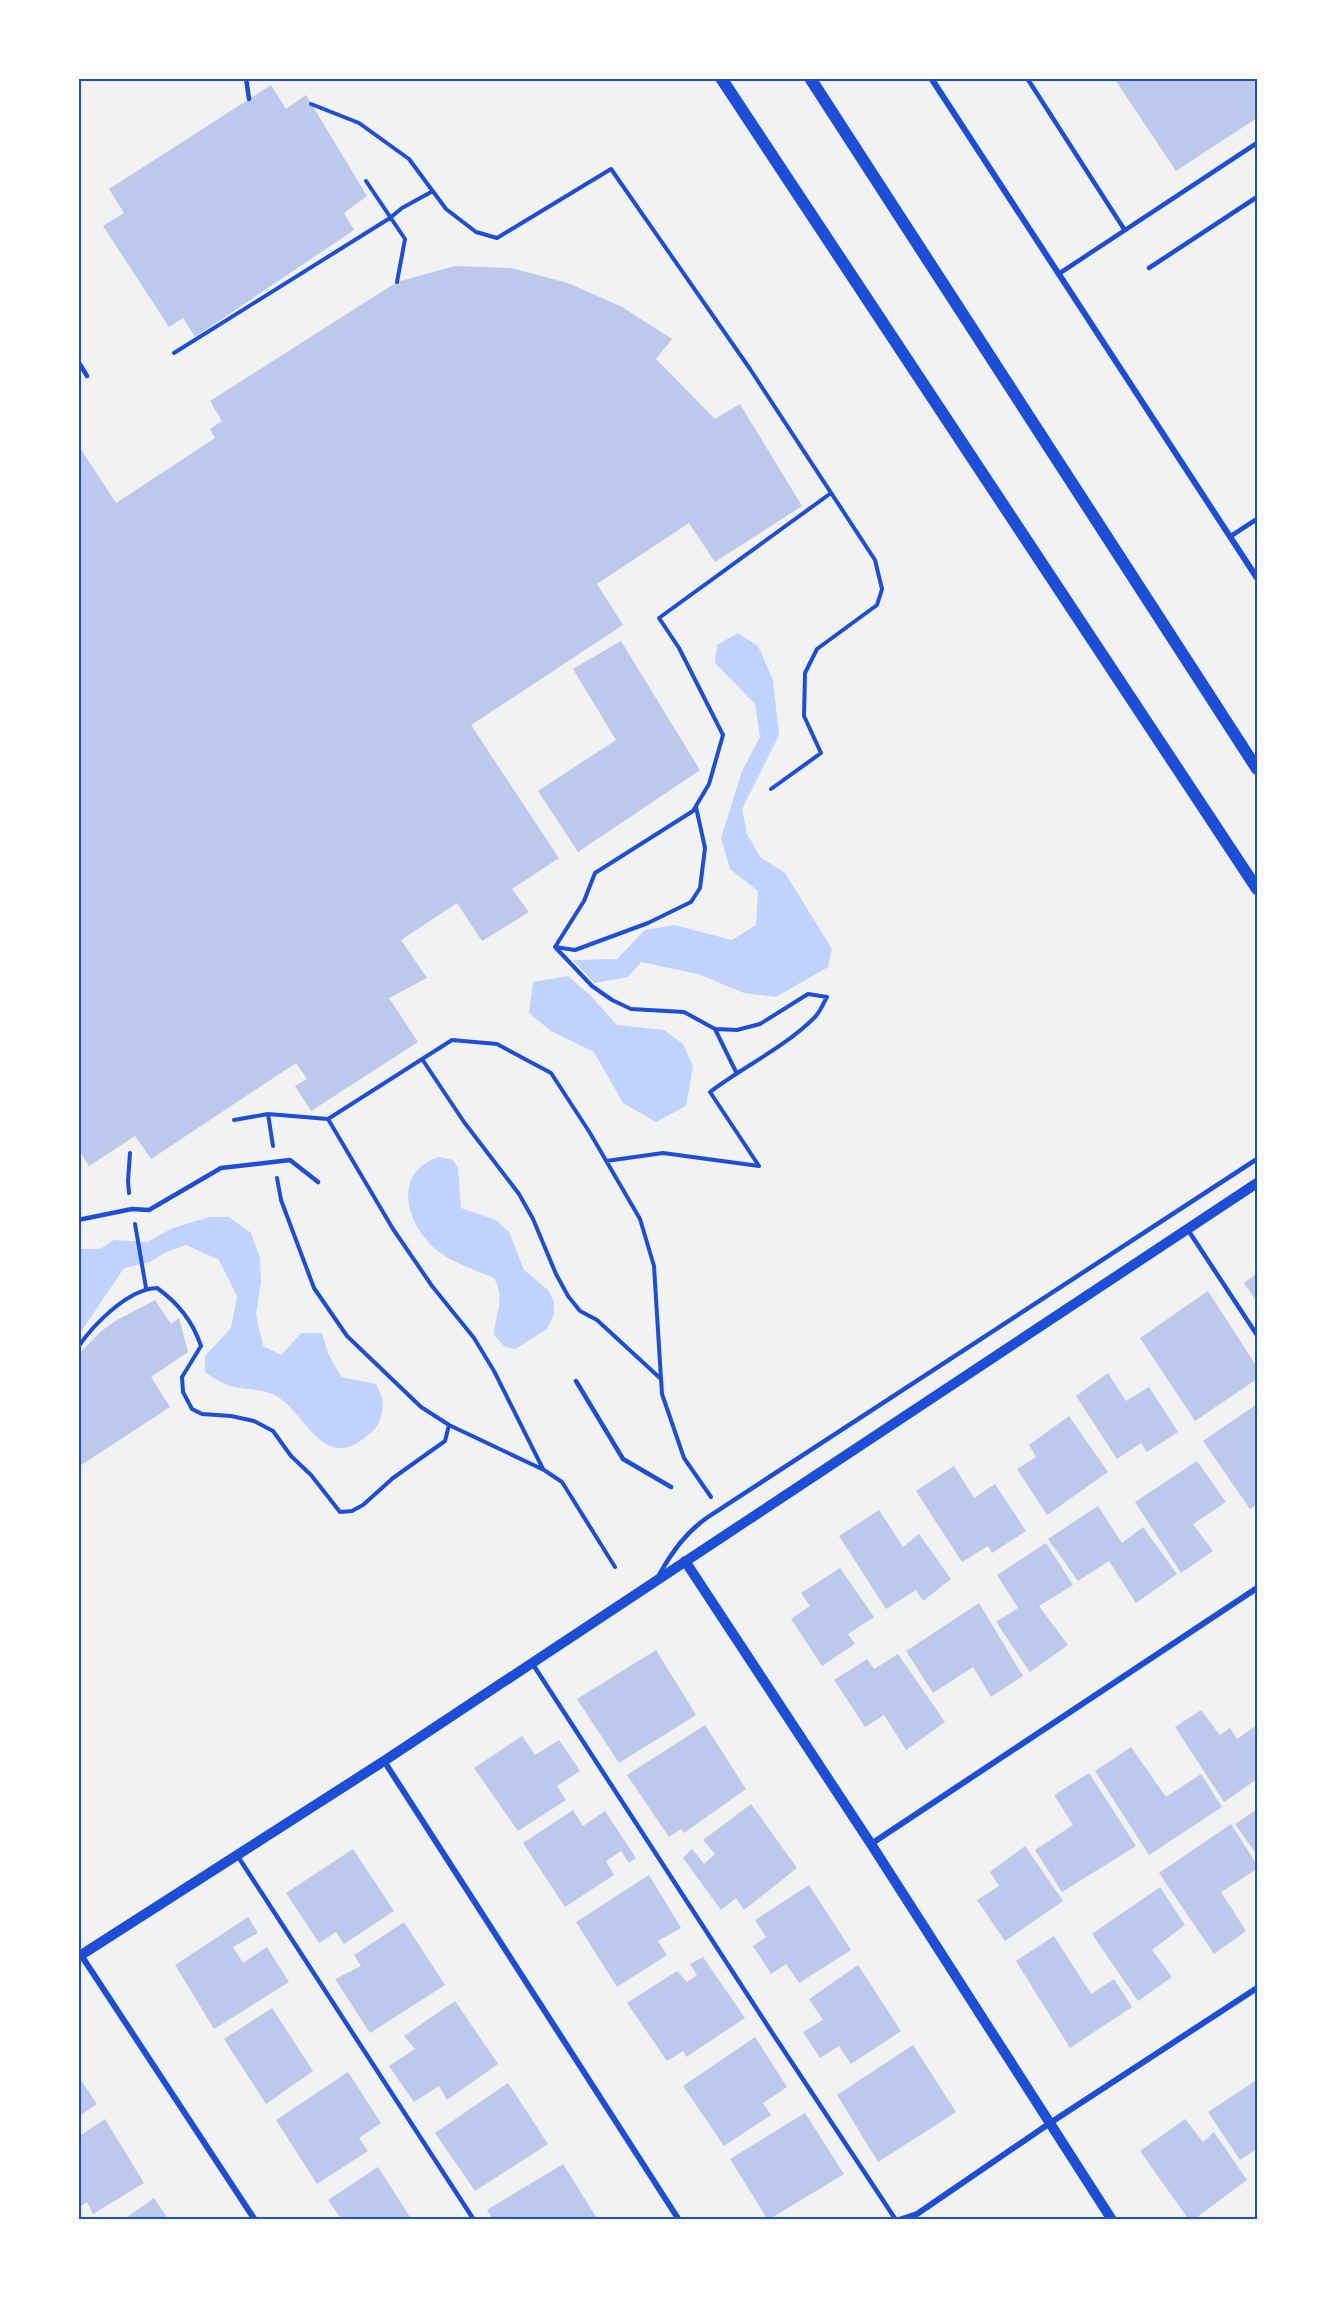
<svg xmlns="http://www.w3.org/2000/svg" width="1335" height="2298" viewBox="0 0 1335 2298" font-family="Georgia,serif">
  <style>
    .water { fill: #bfd3fe }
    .building { fill: #bdc9ec }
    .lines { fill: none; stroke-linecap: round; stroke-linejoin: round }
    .path { stroke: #1d4ed8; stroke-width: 4 }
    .service { stroke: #1d4ed8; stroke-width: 4.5 }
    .minor { stroke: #1d4ed8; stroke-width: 6 }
    .tertiary { stroke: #1d4ed8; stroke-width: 10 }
    .secondary { stroke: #1d4ed8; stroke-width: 12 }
    .neatline { fill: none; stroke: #1d4ed8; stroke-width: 2 }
  </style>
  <rect width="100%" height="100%" fill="#f2f2f2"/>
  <path class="water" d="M 738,633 L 758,646 L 773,680 L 779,735 L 742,809 L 747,834 L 760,857 L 785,873 L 832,949 L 828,967 L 776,997 L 744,993 L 698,974 L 641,962 L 628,977 L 594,983 L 573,960 L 617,959 L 645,930 L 674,925 L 732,940 L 756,925 L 758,891 L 730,869 L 721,838 L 742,771 L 760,737 L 755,704 L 715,663 L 717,645 Z
    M 568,976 L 589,994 L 617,1025 L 664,1030 L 683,1044 L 693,1066 L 686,1106 L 656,1122 L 623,1103 L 594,1052 L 551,1031 L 529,1013 L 533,982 Z
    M 439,1157 L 453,1160 L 458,1168 L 461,1208 L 496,1220 L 509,1232 L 524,1270 L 549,1291 L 554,1303 L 554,1314 L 547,1329 L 515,1349 L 505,1347 L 494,1335 C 495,1312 506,1301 494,1278 C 473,1269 449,1262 432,1246 C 404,1219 394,1171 439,1157 Z
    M 209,1217 L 229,1217 L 251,1233 L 260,1258 L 261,1281 L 256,1315 L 263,1346 L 281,1355 L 301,1333 L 322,1333 L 328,1353 L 341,1377 L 376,1384 C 383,1400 385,1401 380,1419 C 378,1428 370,1433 363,1439 C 320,1473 303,1404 270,1393 C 256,1388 238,1390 225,1384 C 218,1381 211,1376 205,1372 L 205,1356 L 231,1328 L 237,1296 L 219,1260 L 186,1245 L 164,1253 L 150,1262 L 124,1268 L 78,1336 L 78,1249 L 100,1249 L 114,1240 L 147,1242 L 173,1228 Z"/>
  <path class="building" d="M 1114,78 L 1257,78 L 1257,118 L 1176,171 Z
    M 271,85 L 286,109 L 306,95 L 367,196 L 344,213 L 354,230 L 195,337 L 183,318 L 169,327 L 103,226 L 124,213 L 109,189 Z
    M 455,266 L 511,268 L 568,283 L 622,307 L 672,339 L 656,359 L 715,419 L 740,404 L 802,506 L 715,562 L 689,523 L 597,584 L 623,625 L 471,725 L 559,858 L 512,889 L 529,912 L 482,941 L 457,903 L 401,940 L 427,978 L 389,998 L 418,1042 L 311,1111 L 295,1086 L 307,1079 L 296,1063 L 151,1159 L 135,1136 L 89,1166 L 78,1149 L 78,445 L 116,503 L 215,438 L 210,429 L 222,421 L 210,401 L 397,282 Z
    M 621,641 L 700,770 L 578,852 L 538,791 L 616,740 L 573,669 Z
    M 1257,1273 L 1257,1302 L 1244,1283 Z
    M 1208,1291 L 1257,1367 L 1257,1379 L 1195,1421 L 1140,1338 Z
    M 155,1300 L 171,1324 L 179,1318 L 188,1352 L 151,1377 L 170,1407 L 78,1467 L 78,1355 L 100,1332 L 117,1320 Z
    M 1108,1373 L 1126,1401 L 1149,1387 L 1178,1432 L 1147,1452 L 1141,1443 L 1117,1459 L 1076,1396 Z
    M 1257,1404 L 1257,1504 L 1250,1509 L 1203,1441 Z
    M 1069,1416 L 1108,1472 L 1047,1515 L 1017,1469 L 1036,1457 L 1029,1445 Z
    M 1197,1461 L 1226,1502 L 1193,1524 L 1213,1551 L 1181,1573 L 1135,1502 Z
    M 954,1466 L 974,1498 L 995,1484 L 1026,1531 L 992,1553 L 988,1546 L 962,1562 L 916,1491 Z
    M 1098,1506 L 1122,1543 L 1143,1527 L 1177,1574 L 1136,1603 L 1109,1561 L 1078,1581 L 1048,1539 Z
    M 879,1510 L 903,1547 L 919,1534 L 951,1579 L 923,1601 L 916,1590 L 886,1609 L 839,1536 Z
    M 1046,1543 L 1073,1585 L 1039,1606 L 1068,1645 L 1030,1672 L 996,1622 L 1018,1608 L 997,1575 Z
    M 840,1568 L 874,1617 L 848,1634 L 855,1644 L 822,1666 L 791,1619 L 810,1606 L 801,1593 Z
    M 979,1603 L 1023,1676 L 991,1697 L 973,1667 L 933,1693 L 906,1651 Z
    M 656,1650 L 696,1715 L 619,1763 L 577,1699 Z
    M 898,1654 L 945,1722 L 906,1750 L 884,1715 L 865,1727 L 834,1680 L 867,1659 L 874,1669 Z
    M 1201,1710 L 1220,1735 L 1230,1728 L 1237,1739 L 1257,1725 L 1257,1779 L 1224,1802 L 1175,1727 Z
    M 705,1725 L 746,1789 L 684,1833 L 681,1829 L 669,1837 L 627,1775 Z
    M 522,1736 L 535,1755 L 559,1740 L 580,1771 L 557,1786 L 566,1800 L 518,1831 L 474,1768 Z
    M 1131,1747 L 1166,1797 L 1201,1774 L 1222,1807 L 1149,1855 L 1095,1771 Z
    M 1089,1773 L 1136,1846 L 1062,1892 L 1035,1850 L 1073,1825 L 1054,1795 Z
    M 751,1804 L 797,1868 L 744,1910 L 736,1898 L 721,1910 L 683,1858 L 692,1849 L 704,1864 L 715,1854 L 703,1840 Z
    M 1257,1809 L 1257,1855 L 1235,1824 Z
    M 573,1810 L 583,1826 L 605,1811 L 636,1858 L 629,1863 L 621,1851 L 606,1861 L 614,1875 L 565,1907 L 523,1843 Z
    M 1231,1824 L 1257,1865 L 1257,1869 L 1221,1892 L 1246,1931 L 1214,1954 L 1159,1873 Z
    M 1025,1846 L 1063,1901 L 1005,1941 L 977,1900 L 999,1886 L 990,1872 Z
    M 353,1849 L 394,1911 L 344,1944 L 336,1932 L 319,1943 L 286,1893 Z
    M 649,1875 L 681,1928 L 658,1941 L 667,1955 L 617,1987 L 576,1922 Z
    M 809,1885 L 851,1950 L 799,1983 L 786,1964 L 771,1974 L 753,1946 L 766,1937 L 755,1920 Z
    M 1160,1887 L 1185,1925 L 1152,1950 L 1172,1977 L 1138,2001 L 1092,1934 Z
    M 248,1917 L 258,1933 L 233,1947 L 243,1963 L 267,1947 L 289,1982 L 214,2029 L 175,1965 Z
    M 404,1922 L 445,1985 L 370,2033 L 335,1979 L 361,1966 L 354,1955 Z
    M 1054,1936 L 1091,1994 L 1114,1979 L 1132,2007 L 1070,2048 L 1016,1961 Z
    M 703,1957 L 745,2018 L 686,2057 L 683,2051 L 667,2061 L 627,2003 L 677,1971 L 687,1982 L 697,1975 L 690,1964 Z
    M 858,1965 L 901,2031 L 851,2064 L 839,2046 L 820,2058 L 803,2032 L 823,2020 L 809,1999 Z
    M 455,2001 L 498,2064 L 447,2100 L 439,2086 L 414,2102 L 389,2066 L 415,2049 L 404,2036 Z
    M 272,2008 L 313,2071 L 266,2104 L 224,2039 Z
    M 755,2037 L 787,2087 L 763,2103 L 771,2115 L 724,2146 L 683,2086 Z
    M 913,2045 L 956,2112 L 878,2162 L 837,2095 Z
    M 348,2072 L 381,2123 L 359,2138 L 368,2151 L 317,2184 L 276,2120 Z
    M 78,2076 L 97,2104 L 78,2117 Z
    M 1257,2080 L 1257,2149 L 1240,2160 L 1208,2112 Z
    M 508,2083 L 548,2144 L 475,2191 L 435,2133 Z
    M 805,2113 L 844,2174 L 768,2220 L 730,2159 Z
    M 105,2119 L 144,2183 L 93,2214 L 87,2202 L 78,2208 L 78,2137 Z
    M 1185,2119 L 1203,2142 L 1214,2132 L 1247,2180 L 1193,2220 L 1189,2220 L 1140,2151 Z
    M 563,2164 L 598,2220 L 493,2220 L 487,2210 Z
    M 378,2167 L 412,2220 L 342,2220 L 328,2200 Z
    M 154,2198 L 169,2220 L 123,2220 Z"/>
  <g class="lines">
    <path class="path" d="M 311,104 L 359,123 L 409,159 L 446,209 L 476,232 L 497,238 L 611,169 L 750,369 L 875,560 L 882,589 L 877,605 L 817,649 L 805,673 L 804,716 L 821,753 L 771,789
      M 366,181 L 405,239 L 397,282
      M 174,353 L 390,218 L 402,208 L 433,191
      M 555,947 L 575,950 L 648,923 L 691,902 L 700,888 L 705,848 L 696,807
      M 715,1029 L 737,1030 L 760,1024 L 808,994 L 827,997 C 823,1004 820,1012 815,1017 C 784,1048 744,1066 710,1092 L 759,1166
      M 422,1059 L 464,1122 L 519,1194 L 533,1219 L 556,1274 L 568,1296 L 580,1311 L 597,1320 L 661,1379 L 662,1394 L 684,1458 L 711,1497
      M 736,1072 L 715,1029 L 684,1012 L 631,1009 L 612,1000 L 592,986 L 555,947 L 584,901 L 595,873 L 693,811 L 709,784 L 723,735 L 679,648 L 659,618 L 831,493
      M 268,1114 L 273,1146
      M 328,1119 L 393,1229 L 432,1286 L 474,1338 L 494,1371 L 543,1469
      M 234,1120 L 268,1114 L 328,1119 L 452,1040 L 497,1044 L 551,1073 L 590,1133 L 640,1219 L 654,1266 L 661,1379
      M 606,1161 L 663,1153 L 759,1166
      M 277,1178 L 281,1200 L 314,1288 L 347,1336 L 421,1407 L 449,1425 L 544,1470 L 562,1482 L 615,1567
      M 129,1193 L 128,1181 L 130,1153
      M 135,1224 L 146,1288
      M 78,1347 C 94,1324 128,1289 157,1288 C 177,1302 193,1322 201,1346 L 182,1377 L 183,1392 L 192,1409 L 202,1414 L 231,1416 L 254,1421 L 273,1431 L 291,1456 L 311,1475 L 340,1512 L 352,1511 L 363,1505 L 393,1478 L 445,1441 L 449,1425"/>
    <path class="service" d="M 246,78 L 249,99
      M 1027,78 L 1124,229
      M 1149,268 L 1257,197
      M 1060,273 L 1257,143
      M 78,361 L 87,376
      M 1231,536 L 1257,519
      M 78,1220 L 132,1209 L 149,1210 L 221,1168 L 290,1160 L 318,1182
      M 1188,1230 L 1257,1335
      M 576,1381 L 623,1459 L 671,1487
      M 659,1575 C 672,1552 686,1532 708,1517 L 1257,1159
      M 532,1663 L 771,2031 L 896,2220
      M 237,1855 L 474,2220"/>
    <path class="minor" d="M 931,78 L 1257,578
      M 384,1761 L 679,2220
      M 871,1844 L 1257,1588
      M 81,1955 L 255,2220
      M 899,2220 L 917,2214 L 1050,2123 L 1257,1988"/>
    <path class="tertiary" d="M 685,1561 L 871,1844 L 1112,2220
      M 78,1957 L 384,1761 L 1257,1183"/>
    <path class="secondary" d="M 721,78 L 1257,889
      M 810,78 L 1257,769"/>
  </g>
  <rect width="1335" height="2298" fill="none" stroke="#ffffff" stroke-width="159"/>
  <rect x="80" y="80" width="1176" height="2138" class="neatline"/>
</svg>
